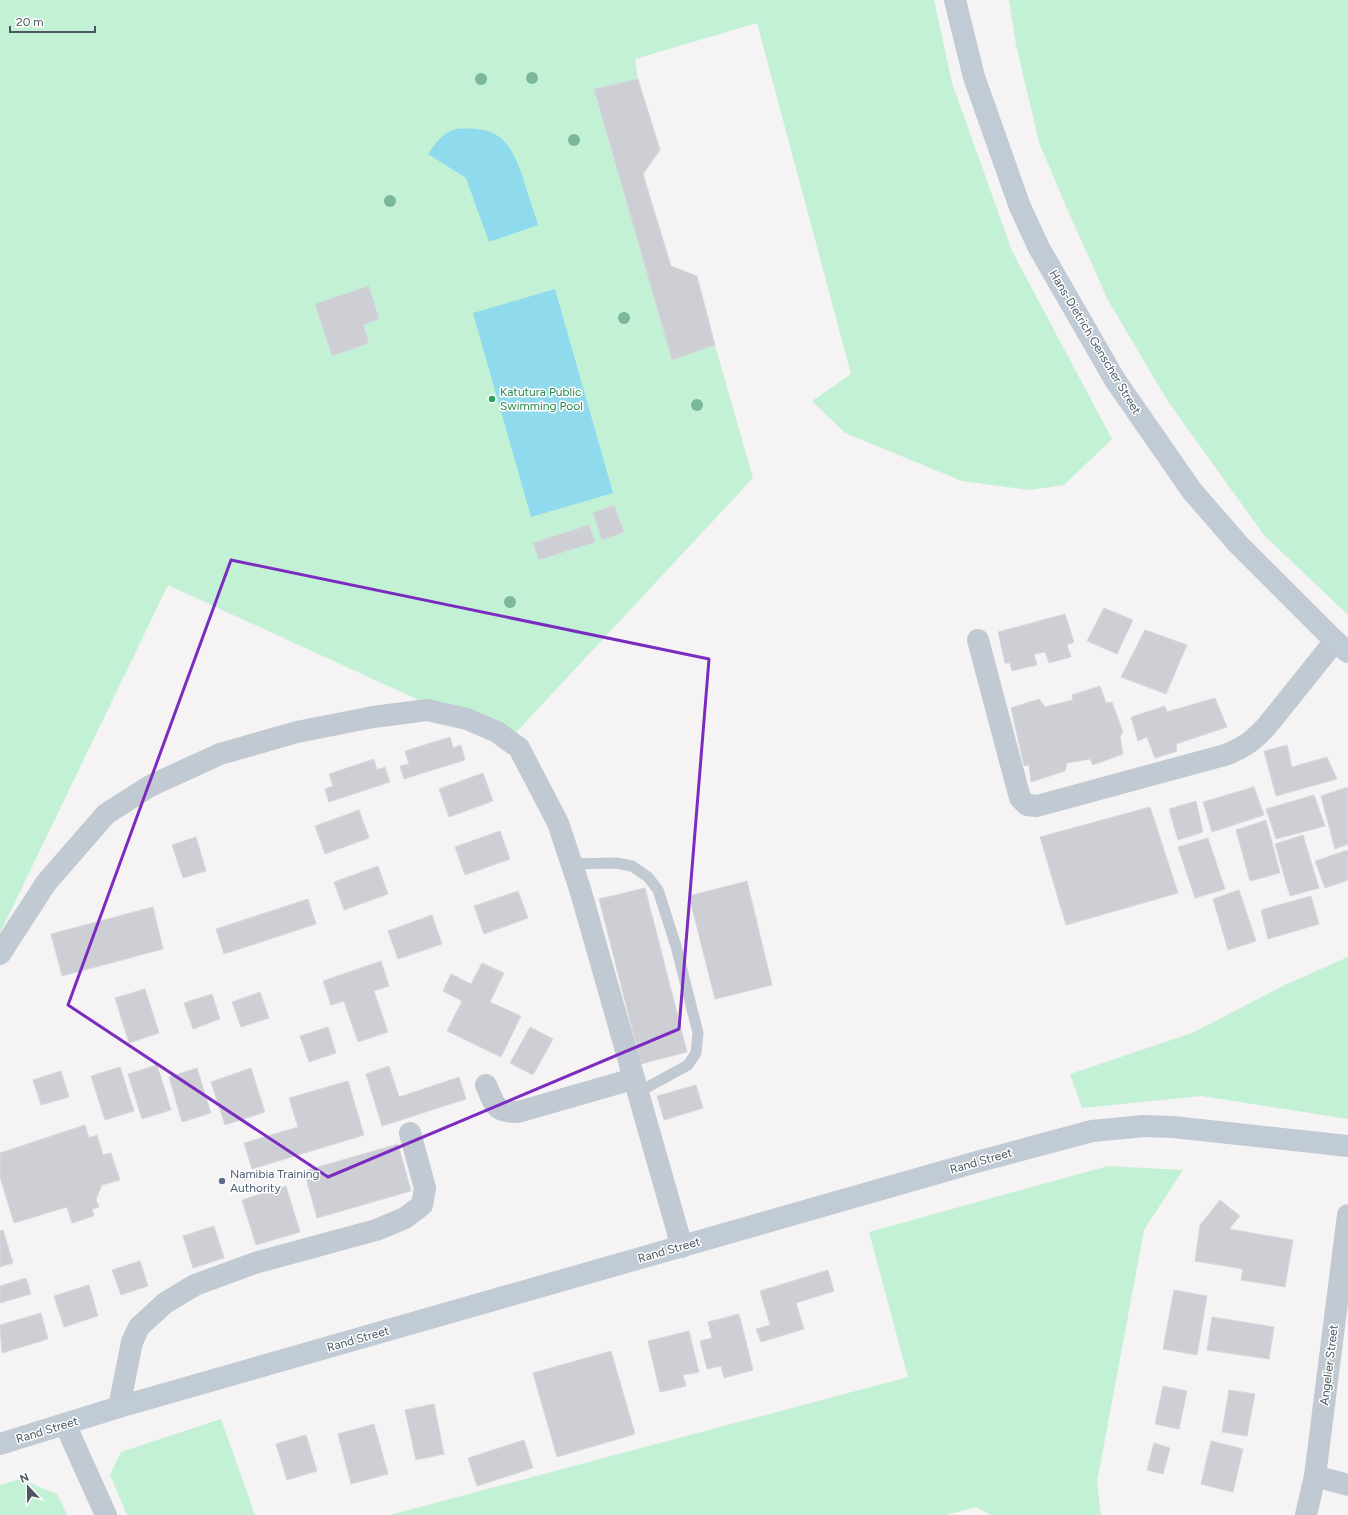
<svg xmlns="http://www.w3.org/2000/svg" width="1348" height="1515" viewBox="0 0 1348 1515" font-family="Figtree,sans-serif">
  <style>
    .green { fill: #c3f1d5 }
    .water { fill: #90daee }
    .building { fill: #cdcfd5; stroke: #d7d9de }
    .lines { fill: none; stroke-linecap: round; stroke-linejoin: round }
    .lane { stroke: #c1cad2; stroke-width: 11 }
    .street { stroke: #c1cad2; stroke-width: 22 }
    .secondary { stroke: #c1cbd6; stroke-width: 22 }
    .tree { fill: #7bb799 }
    .marked { fill: none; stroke: #7b2cbf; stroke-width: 3; stroke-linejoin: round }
    .leisure-dot { fill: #2e9e5b; stroke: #fff; stroke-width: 1.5 }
    .service-dot { fill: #5c6f8a; stroke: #fff; stroke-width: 1.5 }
    .labels { text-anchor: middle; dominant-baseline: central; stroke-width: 3; stroke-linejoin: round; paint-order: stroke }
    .street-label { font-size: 12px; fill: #4a5661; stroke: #fff }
    .leisure-label { font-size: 12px; fill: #27864d; stroke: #fff; text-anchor: start }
    .service-label { font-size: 12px; fill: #4e5e75; stroke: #fff; text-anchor: start }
  </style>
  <rect width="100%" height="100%" fill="#f5f3f3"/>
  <path class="green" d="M 0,0 L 934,0 L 952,83 L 1012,251 L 1112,439 L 1064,485 L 1029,490 L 962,481 L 845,433 L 812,401 L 851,374 L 757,23 L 635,59 L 638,79 L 594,90 L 672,360 L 715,345 L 753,478 L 508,741 L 168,585 L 0,933 Z
    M 1009,0 L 1348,0 L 1348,615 L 1264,535 L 1167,400 L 1108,300 L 1067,209 L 1039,142 L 1016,45 Z
    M 1348,957 L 1348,1119 L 1201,1096 L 1082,1108 L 1070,1074 L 1192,1033 L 1285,985 Z
    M 1108,1166 L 1183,1170 L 1144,1230 L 1097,1482 L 1101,1515 L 991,1515 L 976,1507 L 945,1515 L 390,1515 L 908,1377 L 869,1232 Z
    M 221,1419 L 255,1515 L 127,1515 L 110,1475 L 121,1452 Z
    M 20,1479 L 57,1494 L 67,1515 L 0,1515 L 0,1485 Z"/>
  <path class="water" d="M 456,129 C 498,126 510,139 523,178 C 528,194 533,209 538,225 L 489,242 L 466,178 L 428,154 C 436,143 442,133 456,129 Z
    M 555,289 L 613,493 L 531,517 L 473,313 Z"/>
  <path class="building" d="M 638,79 L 660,150 L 643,174 L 671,266 L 697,276 L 715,345 L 672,360 L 594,89 Z
    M 369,286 L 379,319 L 363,325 L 369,343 L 332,356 L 315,304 Z
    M 614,505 L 624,532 L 602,540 L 593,513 Z
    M 589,525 L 595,542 L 539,560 L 533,543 Z
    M 1104,608 L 1133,620 L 1117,654 L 1087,641 Z
    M 1065,614 L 1074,642 L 1067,645 L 1071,657 L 1049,663 L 1045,652 L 1034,654 L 1037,665 L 1012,671 L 1010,663 L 1005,663 L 998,632 Z
    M 1145,630 L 1187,645 L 1166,694 L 1121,677 Z
    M 1100,686 L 1106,703 L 1112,702 L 1123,732 L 1120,736 L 1123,754 L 1093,765 L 1090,759 L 1067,763 L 1065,771 L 1031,782 L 1029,765 L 1024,766 L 1011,708 L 1039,699 L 1045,707 L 1073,700 L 1072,695 Z
    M 1215,698 L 1227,727 L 1176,744 L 1177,751 L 1155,758 L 1147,737 L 1138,741 L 1131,717 L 1165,706 L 1167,712 Z
    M 450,737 L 453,748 L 461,745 L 465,760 L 404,779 L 400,766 L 409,764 L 405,751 Z
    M 1287,745 L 1292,767 L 1327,757 L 1337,779 L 1276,796 L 1264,751 Z
    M 374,759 L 377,770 L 385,767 L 390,782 L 329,802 L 325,789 L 333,786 L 329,774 Z
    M 483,773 L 493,801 L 449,817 L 439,789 Z
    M 1254,787 L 1264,815 L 1212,832 L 1203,802 Z
    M 1348,787 L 1348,844 L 1335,849 L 1321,796 Z
    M 1314,795 L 1325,826 L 1276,839 L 1266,809 Z
    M 1196,801 L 1203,832 L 1178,840 L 1169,809 Z
    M 1150,807 L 1178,893 L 1066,925 L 1040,837 Z
    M 359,810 L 369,838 L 325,854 L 315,826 Z
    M 1266,820 L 1280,873 L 1250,881 L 1236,830 Z
    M 500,831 L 510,859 L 465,875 L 455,847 Z
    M 1303,835 L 1319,888 L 1290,896 L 1275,844 Z
    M 196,837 L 206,871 L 183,878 L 172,845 Z
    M 1208,838 L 1225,889 L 1195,898 L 1178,847 Z
    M 1348,850 L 1348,880 L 1325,888 L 1315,861 Z
    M 378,866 L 388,894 L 344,910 L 334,882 Z
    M 747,881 L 772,985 L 715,999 L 689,896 Z
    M 645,888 L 687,1052 L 641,1064 L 599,899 Z
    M 1239,890 L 1256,941 L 1228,950 L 1213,899 Z
    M 518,891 L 528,918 L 484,934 L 474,906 Z
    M 1311,896 L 1319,924 L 1268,939 L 1261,910 Z
    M 308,899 L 316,924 L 224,954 L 216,929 Z
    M 153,907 L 163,949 L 62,976 L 51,934 Z
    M 432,915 L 442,944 L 398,959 L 388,931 Z
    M 381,961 L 389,986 L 374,991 L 388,1032 L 358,1042 L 344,1001 L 331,1005 L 323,981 Z
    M 482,963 L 504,973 L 490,1002 L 521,1016 L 501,1057 L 447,1031 L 462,1001 L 443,991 L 451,974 L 471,984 Z
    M 145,989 L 159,1033 L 129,1043 L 115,998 Z
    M 260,992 L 269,1018 L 241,1027 L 232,1002 Z
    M 212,994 L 220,1019 L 193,1029 L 184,1003 Z
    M 328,1027 L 336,1053 L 309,1062 L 300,1036 Z
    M 530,1027 L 553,1039 L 533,1075 L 510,1063 Z
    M 157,1065 L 171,1110 L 142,1119 L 128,1074 Z
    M 389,1066 L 399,1097 L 459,1077 L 466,1099 L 382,1126 L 366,1074 Z
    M 120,1067 L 134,1111 L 105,1120 L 91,1076 Z
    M 197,1068 L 211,1113 L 182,1122 L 169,1077 Z
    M 251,1068 L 265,1112 L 225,1125 L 211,1082 Z
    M 61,1071 L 69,1097 L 41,1105 L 33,1080 Z
    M 348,1081 L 364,1135 L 252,1169 L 244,1143 L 298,1127 L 289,1098 Z
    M 696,1085 L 703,1108 L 664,1120 L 657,1096 Z
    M 85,1125 L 89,1138 L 97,1135 L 103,1155 L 111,1153 L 120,1180 L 102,1185 L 96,1199 L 99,1207 L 92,1209 L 94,1216 L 72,1223 L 67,1207 L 14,1223 L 0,1177 L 0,1153 Z
    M 398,1144 L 411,1191 L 317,1218 L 304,1171 Z
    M 286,1186 L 300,1232 L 256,1245 L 242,1200 Z
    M 1220,1200 L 1240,1216 L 1229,1229 L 1293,1240 L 1285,1287 L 1241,1280 L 1243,1269 L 1195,1261 L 1200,1225 Z
    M 214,1226 L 224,1258 L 193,1268 L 183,1236 Z
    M 3,1230 L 13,1263 L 0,1267 L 0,1231 Z
    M 140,1261 L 148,1286 L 121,1295 L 112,1270 Z
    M 828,1270 L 834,1291 L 796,1303 L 804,1329 L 761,1342 L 756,1329 L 770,1325 L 760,1291 Z
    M 26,1278 L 31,1294 L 0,1303 L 0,1286 Z
    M 89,1285 L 98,1316 L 64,1327 L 54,1296 Z
    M 1174,1290 L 1207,1296 L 1197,1355 L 1163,1349 Z
    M 41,1313 L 48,1339 L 2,1353 L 0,1325 Z
    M 739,1314 L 753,1370 L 724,1378 L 721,1366 L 707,1369 L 700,1341 L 712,1338 L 708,1322 Z
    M 1212,1317 L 1274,1327 L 1269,1359 L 1207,1350 Z
    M 689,1331 L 699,1372 L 683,1375 L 686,1386 L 660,1392 L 648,1341 Z
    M 611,1351 L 635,1434 L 557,1457 L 533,1373 Z
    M 1163,1386 L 1187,1391 L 1179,1429 L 1155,1424 Z
    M 1229,1390 L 1255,1394 L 1247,1436 L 1222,1432 Z
    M 434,1404 L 444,1454 L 416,1460 L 405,1410 Z
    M 374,1424 L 388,1474 L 351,1484 L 338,1434 Z
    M 306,1435 L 317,1471 L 287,1480 L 276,1444 Z
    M 524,1440 L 533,1468 L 477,1486 L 468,1458 Z
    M 1211,1441 L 1243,1449 L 1233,1492 L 1201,1484 Z
    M 1154,1443 L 1170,1448 L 1163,1474 L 1147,1470 Z"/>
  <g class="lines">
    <path class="lane" d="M 571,864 L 616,863 L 632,866 L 648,877 L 658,890 L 676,946 L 698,1033 L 696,1053 L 688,1065 L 637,1093"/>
    <path class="street" d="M 978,640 L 1020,798 L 1027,805 L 1037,806 L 1225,755 C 1242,749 1253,741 1266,727 L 1335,641
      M 0,954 L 46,883 L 106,814 L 150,786 L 220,754 L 297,732 L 373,717 L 427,710 L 467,719 L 497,732 L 519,748 L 558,823 L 580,889 L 682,1247
      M 486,1085 C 495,1105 494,1112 518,1112 L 633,1079
      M 119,1407 L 132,1342 L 139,1327 L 165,1303 L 195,1285 L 255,1263 L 376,1230 L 405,1218 L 422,1205 L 425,1188 L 410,1133
      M 65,1424 L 106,1515
      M 1315,1476 L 1348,1485
      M 1306,1515 L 1315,1476 L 1348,1215"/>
    <path class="secondary" d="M 955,0 L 974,77 L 1020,207 L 1039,248 L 1115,380 L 1192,491 L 1238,544 L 1335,641 L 1348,652
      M 0,1444 L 119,1407 L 980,1161 L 1092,1131 L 1144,1126 L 1173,1127 L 1348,1146"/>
  </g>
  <g class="tree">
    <circle cx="532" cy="78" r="6"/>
    <circle cx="481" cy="79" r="6"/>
    <circle cx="574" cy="140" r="6"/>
    <circle cx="390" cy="201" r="6"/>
    <circle cx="624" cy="318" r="6"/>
    <circle cx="697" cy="405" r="6"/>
    <circle cx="510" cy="602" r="6"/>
  </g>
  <path class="marked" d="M 231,560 L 709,659 L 679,1029 L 328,1177 L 68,1005 Z"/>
  <circle class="leisure-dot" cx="492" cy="399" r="4"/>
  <circle class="service-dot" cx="222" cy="1181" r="4"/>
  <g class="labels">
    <g class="street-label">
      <text transform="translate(1095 342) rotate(59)">Hans-Dietrich Genscher Street</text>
      <text transform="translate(981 1161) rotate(-16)">Rand Street</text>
      <text transform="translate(669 1250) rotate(-16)">Rand Street</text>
      <text transform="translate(358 1339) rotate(-16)">Rand Street</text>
      <text transform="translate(1329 1365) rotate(-83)">Angelier Street</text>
      <text transform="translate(47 1430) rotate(-17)">Rand Street</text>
    </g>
    <g class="leisure-label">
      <text x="500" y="392">Katutura Public<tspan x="500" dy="14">Swimming Pool</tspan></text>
    </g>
    <g class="service-label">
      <text x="230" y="1174">Namibia Training<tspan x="230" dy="14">Authority</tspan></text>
    </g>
  </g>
  <g transform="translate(28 1487) rotate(338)" stroke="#ffffff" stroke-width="3" paint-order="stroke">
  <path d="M0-3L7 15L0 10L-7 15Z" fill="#4a5661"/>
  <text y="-6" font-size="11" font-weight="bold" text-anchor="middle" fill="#4a5661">N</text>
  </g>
  <path d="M10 26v6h85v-6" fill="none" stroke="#4a5661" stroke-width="2"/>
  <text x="16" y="26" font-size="12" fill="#4a5661" stroke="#ffffff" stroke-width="3" paint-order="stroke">20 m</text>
</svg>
